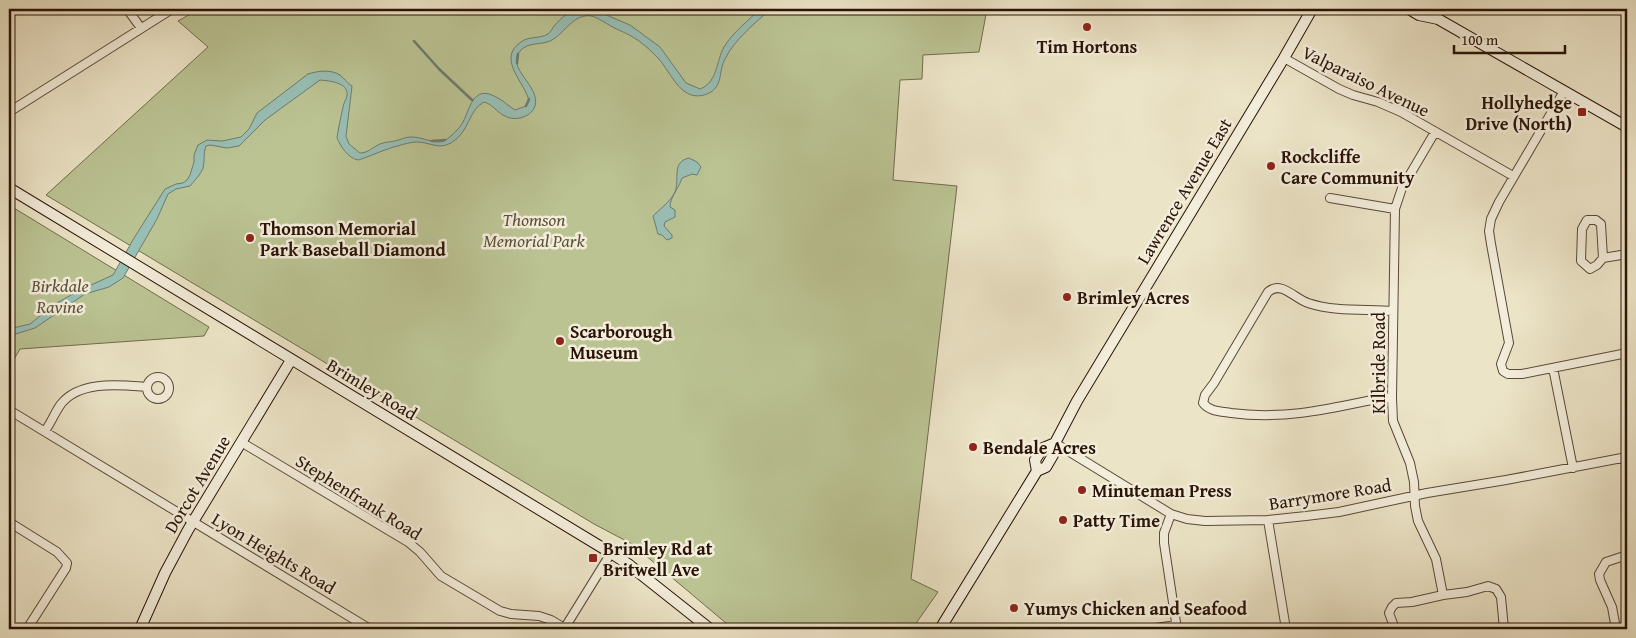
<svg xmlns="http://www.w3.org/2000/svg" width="1636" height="638" viewBox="0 0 1636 638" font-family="'Gentium Book Plus',serif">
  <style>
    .green { fill: #bbc393; stroke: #726c4d }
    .water { fill: #99bfb5; stroke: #6d7b6f }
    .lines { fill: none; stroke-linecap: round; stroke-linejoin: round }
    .stream { stroke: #6d7b6f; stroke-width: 2.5 }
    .street-casing { stroke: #5a4837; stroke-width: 10 }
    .secondary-casing { stroke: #2a1407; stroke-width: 12 }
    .street { stroke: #f3eddb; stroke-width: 8 }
    .secondary { stroke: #f3eddb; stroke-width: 10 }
    .poi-dot { fill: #8f2418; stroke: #f3eddb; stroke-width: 2 }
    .labels { text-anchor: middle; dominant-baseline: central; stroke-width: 5; stroke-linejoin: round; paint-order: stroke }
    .poi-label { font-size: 18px; font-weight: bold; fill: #2a1407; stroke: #f3eddb; text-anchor: start }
    .street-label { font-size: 18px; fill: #2a1407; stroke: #f3eddb }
    .park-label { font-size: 18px; font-style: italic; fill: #5d5138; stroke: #f3eddb }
  </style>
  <rect width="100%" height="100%" fill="#ece4c7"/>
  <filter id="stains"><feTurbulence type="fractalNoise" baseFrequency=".004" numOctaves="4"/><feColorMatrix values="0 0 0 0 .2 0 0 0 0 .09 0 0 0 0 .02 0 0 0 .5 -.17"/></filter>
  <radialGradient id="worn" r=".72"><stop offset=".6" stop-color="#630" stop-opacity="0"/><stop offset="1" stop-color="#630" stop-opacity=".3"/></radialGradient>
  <path class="green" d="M 199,9 L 987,9 L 979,52 L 923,55 L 922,79 L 900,80 L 893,180 L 957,186 L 911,579 L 938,592 L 912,629 L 733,629 L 632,544 L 594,524 L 46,195 L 208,47 L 178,21 Z
    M 9,205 L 209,327 L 204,336 L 20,349 L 9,368 Z"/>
  <path class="water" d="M 577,9 L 597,10 L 604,14 L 630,25 L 660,47 L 686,83 L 700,89 C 718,82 716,61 724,47 C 733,32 748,21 760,9 L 771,9 C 755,23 735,39 725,59 C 718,71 724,87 707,94 C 682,104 671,73 659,59 C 653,53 646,46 639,41 C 630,34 619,31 609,25 C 602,21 593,14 585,16 C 571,18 563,34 552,40 C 541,46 529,41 520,51 C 505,68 541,86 535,106 C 531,118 513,122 503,115 C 496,111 492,104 484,102 C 468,110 470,132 451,143 C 438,150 430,142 417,142 C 411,142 404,144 398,146 C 390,147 361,160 358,160 C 348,158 341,147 337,138 C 338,130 341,116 343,107 C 343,104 346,100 347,96 C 349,82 329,81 320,80 L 265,120 L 239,146 L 227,148 L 210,145 L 206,146 C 203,154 205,160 203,168 C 201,174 194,181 190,186 L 176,189 L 168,194 L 157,219 L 123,278 L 109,287 L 85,294 L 35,328 L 9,336 L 9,329 L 30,324 L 55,304 L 80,290 L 113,275 L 134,238 L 165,189 L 176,184 L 183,183 L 187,180 L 190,175 L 194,162 L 194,155 L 198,145 L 207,140 L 222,141 L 241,137 L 249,129 L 257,113 L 308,74 C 318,71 330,69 340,75 C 344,78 347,83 352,86 L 346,136 L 349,144 L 360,153 C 368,153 373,147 380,144 C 385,142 390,142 395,141 C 400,140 405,137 410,137 C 421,136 435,145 444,141 C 451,137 459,129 463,122 C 470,109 473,84 496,97 C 503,100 508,106 515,110 L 526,106 L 529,101 C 525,82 496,59 521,42 C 528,36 540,39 548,34 C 551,32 552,28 555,25 C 561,18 568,12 577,9 Z
    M 689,158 L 697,162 L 701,167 L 697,175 L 692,174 L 682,178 C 679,188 670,197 670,207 L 675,210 L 675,217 L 665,222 L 664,226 L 672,235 L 672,238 L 667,240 L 662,235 L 658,234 L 653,216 C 660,209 671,201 675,192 C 680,179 671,162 689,158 Z"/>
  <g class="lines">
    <path class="stream" d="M 414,41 L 439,69 L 472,100
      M 517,63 L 518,54
      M 526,106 L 529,99
      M 432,141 L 445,140"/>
    <defs>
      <path id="street" d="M 127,9 L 141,28
        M 1284,58 L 1339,89 L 1353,95 L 1378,102 L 1401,112 L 1513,176
        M 1564,91 L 1499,202 L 1491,219 L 1489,231 L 1491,244 L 1509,343 L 1501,364 L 1503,371 L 1508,374 L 1522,374 L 1627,353
        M 9,112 L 172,9
        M 1435,132 L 1402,188 L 1395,209 L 1392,398 L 1393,421 L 1410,463 L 1414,482 L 1415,506 L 1418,521 L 1436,559 L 1443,595
        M 1330,198 L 1395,209
        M 1603,258 L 1601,224 L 1596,220 L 1587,220 L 1582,229 L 1581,261 L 1590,269 L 1597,265 L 1603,258 L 1627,254
        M 1553,368 L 1573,468
        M147 388a11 11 0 1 1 22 0a11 11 0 1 1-22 0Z
        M 1392,398 L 1381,398 C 1328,409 1285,420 1231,413 C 1221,411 1210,412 1203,403 L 1205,395 L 1214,383 L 1268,292 C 1281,280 1295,299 1308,303 C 1335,312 1365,309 1393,311
        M 9,410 L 370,629
        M 45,431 C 51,423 55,412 61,404 C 80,380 120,385 147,387
        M 241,442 L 408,542 L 420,552 L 441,576 L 500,611 L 511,614 L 539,616 L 551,620 L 566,629
        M 1055,443 L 1171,514 L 1187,519 L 1205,521 L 1268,520 L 1306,516 L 1339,512 L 1427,493 L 1506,480 L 1627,457
        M 1626,458 L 1627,468
        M 1171,514 L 1164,533 L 1164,543 L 1177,629
        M 1268,520 L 1286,629
        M 9,522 L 57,552 L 67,563 L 66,568 L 27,629
        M 564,629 L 611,553
        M 1149,629 L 1176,625
        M 1395,629 L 1389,613 L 1392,607 L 1396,603 L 1412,602 L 1443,595 L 1467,592 L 1488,586 L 1496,589 L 1501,597 L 1504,629
        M 1616,629 L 1612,607 L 1600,580 L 1599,574 L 1606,562 L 1627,555"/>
      <path id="secondary" d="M 1409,9 L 1419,15 L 1438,19
        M 1428,9 L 1438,19 L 1627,127
        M 9,188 L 611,553 L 628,564 L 710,629
        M 1037,471 L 1035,460 L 1043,448 L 1055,443
        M 140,629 L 165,573 L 188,530 L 291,360
        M 940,629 L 1037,471 L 1046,467 L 1053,455 L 1055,443 L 1077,401 L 1284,58 L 1312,9"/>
    </defs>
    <use href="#street" class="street-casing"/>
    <use href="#secondary" class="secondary-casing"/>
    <use href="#street" class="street"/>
    <use href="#secondary" class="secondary"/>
  </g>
  <g class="poi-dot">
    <circle cx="1087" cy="27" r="5"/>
    <rect x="1577" y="107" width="10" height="10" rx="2.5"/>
    <circle cx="1271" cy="166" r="5"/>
    <circle cx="250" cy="238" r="5"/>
    <circle cx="1067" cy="297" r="5"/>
    <circle cx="560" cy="341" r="5"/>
    <circle cx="973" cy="447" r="5"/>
    <circle cx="1082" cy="490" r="5"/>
    <circle cx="1063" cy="520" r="5"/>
    <rect x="588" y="553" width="10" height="10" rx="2.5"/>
    <circle cx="1014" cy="608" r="5"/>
  </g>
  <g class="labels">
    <g class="poi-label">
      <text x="1087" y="46" text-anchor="middle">Tim Hortons</text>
      <text x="1572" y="102" text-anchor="end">Hollyhedge<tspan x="1572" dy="21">Drive (North)</tspan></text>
      <text x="1281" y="156">Rockcliffe<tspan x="1281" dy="21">Care Community</tspan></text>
      <text x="260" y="228">Thomson Memorial<tspan x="260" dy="21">Park Baseball Diamond</tspan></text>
      <text x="1077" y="297">Brimley Acres</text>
      <text x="570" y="331">Scarborough<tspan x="570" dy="21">Museum</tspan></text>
      <text x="983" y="447">Bendale Acres</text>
      <text x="1092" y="490">Minuteman Press</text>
      <text x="1073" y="520">Patty Time</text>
      <text x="603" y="548">Brimley Rd at<tspan x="603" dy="21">Britwell Ave</tspan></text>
      <text x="1024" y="608">Yumys Chicken and Seafood</text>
    </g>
    <g class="street-label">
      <text transform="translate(1366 81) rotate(26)">Valparaiso Avenue</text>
      <text transform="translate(1184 191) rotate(-59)">Lawrence Avenue East</text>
      <text transform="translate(1378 363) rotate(-90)">Kilbride Road</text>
      <text transform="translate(372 389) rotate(31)">Brimley Road</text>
      <text transform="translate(197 484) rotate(-59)">Dorcot Avenue</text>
      <text transform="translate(1330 494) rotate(-9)">Barrymore Road</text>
      <text transform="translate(359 497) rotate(32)">Stephenfrank Road</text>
      <text transform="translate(274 553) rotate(31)">Lyon Heights Road</text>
    </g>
    <g class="park-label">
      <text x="534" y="219">Thomson<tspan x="534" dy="21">Memorial Park</tspan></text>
      <text x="60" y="285">Birkdale<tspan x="60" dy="21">Ravine</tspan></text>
    </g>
  </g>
  <rect width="1636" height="638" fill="none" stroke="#ece4c7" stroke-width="30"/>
  <rect x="10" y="10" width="1616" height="618" fill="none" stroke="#2a1407" stroke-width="2.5"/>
  <rect x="15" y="15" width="1606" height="608" fill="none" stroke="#2a1407"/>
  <path d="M1454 45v8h111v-8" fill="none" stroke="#2a1407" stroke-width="2.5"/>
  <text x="1461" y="45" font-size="15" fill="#2a1407" stroke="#f3eddb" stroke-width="4" paint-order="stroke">100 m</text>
  <rect width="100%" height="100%" filter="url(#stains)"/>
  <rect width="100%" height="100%" fill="url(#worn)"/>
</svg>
